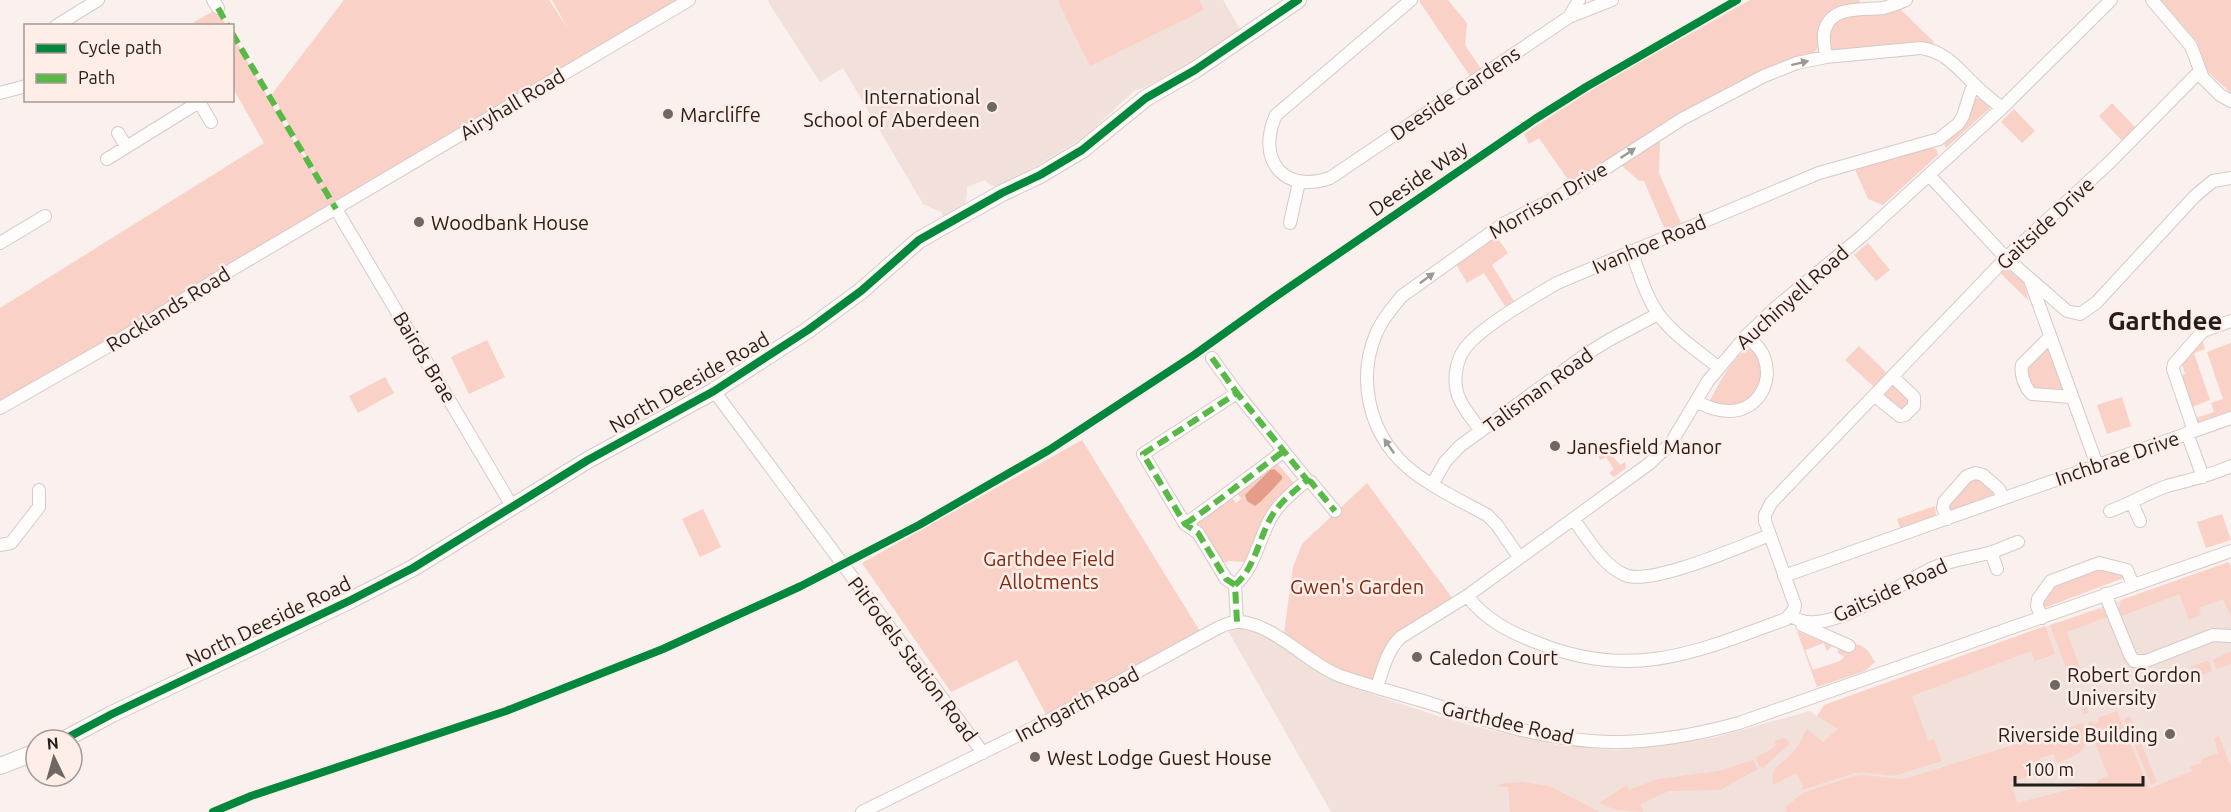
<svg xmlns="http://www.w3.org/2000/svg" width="2231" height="812" viewBox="0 0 2231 812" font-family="Ubuntu,sans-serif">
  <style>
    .built { fill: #f2e0db }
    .green { fill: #f9d1c6 }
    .water { fill: #e59d8a }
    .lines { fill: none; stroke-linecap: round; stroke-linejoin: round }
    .minor-casing { stroke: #d3cbc9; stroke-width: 14 }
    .major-casing { stroke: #d3cbc9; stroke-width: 18 }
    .minor { stroke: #fefdfc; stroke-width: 12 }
    .major { stroke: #fefdfc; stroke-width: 16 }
    .quiet { stroke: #58b947; stroke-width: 6; stroke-dasharray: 12 6; stroke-linecap: butt }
    .cycleway-casing { stroke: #ffede8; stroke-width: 11 }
    .cycleway { stroke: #00873e; stroke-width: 8 }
    .oneway { fill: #9b9897 }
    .poi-dot { fill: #6e6764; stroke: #ffede8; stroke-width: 2 }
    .labels { text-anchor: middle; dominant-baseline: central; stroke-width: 5; stroke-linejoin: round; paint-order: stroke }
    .street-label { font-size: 20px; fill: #231d1b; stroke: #ffede8 }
    .poi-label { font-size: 20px; fill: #231d1b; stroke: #ffede8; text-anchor: start }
    .park-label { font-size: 20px; fill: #812811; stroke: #ffede8 }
    .district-label { font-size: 26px; font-weight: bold; fill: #231d1b; stroke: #ffede8 }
  </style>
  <rect width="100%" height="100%" fill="#faf0ed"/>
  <path class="built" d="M 768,0 L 1223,0 L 1240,29 L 1185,66 L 1144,88 L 1135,90 L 1086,136 L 1001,187 L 990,185 L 985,180 L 967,187 L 967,197 L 963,208 L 944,218 L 941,212 L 923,204 L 843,68 L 820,82 L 770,5 Z
    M 2229,562 L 2231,568 L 2231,812 L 1331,812 L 1227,629 L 1232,627 L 1260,631 L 1321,673 L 1357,689 L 1431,714 L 1489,730 L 1557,745 L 1617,750 L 1713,738 L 1810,711 L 1817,716 L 1824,705 Z"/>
  <path class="green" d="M 344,0 L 549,0 L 568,29 L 552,0 L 688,0 L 0,408 L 0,308 L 264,143 L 233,88 L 233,36 L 286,129 L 327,194 L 272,94 Z
    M 1060,0 L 1199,0 L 1204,10 L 1090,66 L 1058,1 Z
    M 1420,0 L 1448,0 L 1467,23 L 1465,45 L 1481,69 L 1470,76 L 1419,1 Z
    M 1750,0 L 1859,0 L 1861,5 L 1845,7 L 1813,55 L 1571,184 L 1539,138 L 1529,144 L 1524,134 L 1596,87 Z
    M 2161,0 L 2231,0 L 2231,93 L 2208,72 L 2197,42 Z
    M 1898,7 L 1934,42 L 1931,46 L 1840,52 L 1832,49 L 1827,40 L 1834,21 L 1846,14 Z
    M 217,9 L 226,25 L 196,25 L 194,22 Z
    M 1977,98 L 1985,99 L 1990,108 L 1946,148 L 1944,144 L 1946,140 L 1971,102 Z
    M 2112,103 L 2135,127 L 2122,141 L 2099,116 Z
    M 2014,109 L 2035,131 L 2022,143 L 2001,122 Z
    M 1657,142 L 1660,142 L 1659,173 L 1681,223 L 1665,230 L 1644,181 L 1639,181 L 1621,165 Z
    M 1931,146 L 1937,150 L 1938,155 L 1883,205 L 1868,199 L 1854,167 Z
    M 1496,236 L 1508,253 L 1492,265 L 1515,303 L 1507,309 L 1484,273 L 1467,283 L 1456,264 Z
    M 1868,243 L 1890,270 L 1876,281 L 1854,255 Z
    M 2004,270 L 2009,270 L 2023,281 L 2029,301 L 2000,273 Z
    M 2201,336 L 2205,349 L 2194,353 L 2210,400 L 2192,407 L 2196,418 L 2214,412 L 2211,403 L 2223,399 L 2207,352 L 2231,343 L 2231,411 L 2194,424 L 2177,377 L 2185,374 L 2180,358 Z
    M 487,340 L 505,377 L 469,394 L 451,357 Z
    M 1859,346 L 1887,373 L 1874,387 L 1845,360 Z
    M 1752,348 L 1760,356 L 1763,384 C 1742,407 1740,410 1709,402 C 1718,386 1734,352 1752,348 Z
    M 2042,349 L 2048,349 L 2063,389 L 2058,392 C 2035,390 2033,393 2025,370 Z
    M 385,377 L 394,393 L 358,413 L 349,396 Z
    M 1895,384 L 1910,399 L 1910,405 L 1901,412 L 1882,397 Z
    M 2122,397 L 2131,426 L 2107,434 L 2097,405 Z
    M 1082,440 L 1203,636 L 1049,720 L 1017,660 L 951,692 L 862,563 Z
    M 1610,447 L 1615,449 L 1610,453 L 1620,465 L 1625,462 L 1626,468 L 1614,477 L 1609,473 L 1614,469 L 1606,457 L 1600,460 L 1599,457 L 1605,448 Z
    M 1276,462 L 1296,485 L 1247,562 L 1229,561 L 1221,564 L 1197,524 L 1199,518 L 1231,497 L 1236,503 L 1241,499 L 1237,493 Z
    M 1981,477 L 1994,488 L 1995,494 L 1949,511 L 1948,503 L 1967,482 Z
    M 1367,483 L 1456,603 L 1401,637 L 1377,687 L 1341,676 L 1283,640 L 1293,567 L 1302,544 Z
    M 1935,506 L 1936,515 L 1900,528 L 1897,519 Z
    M 703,509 L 721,547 L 700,557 L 682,519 Z
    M 2222,514 L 2231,540 L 2206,548 L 2197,522 Z
    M 2229,562 L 2231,568 L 2231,617 L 2223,599 L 2199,608 L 2201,615 L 2189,620 L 2179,594 L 2122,616 L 2119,610 L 2121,600 Z
    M 2100,567 L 2123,572 L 2126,577 L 2044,608 L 2042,600 L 2053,582 Z
    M 2100,609 L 2106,611 L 2125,658 L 2125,662 L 2107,617 L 2067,632 L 2082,674 L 2089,672 C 2088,679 2086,682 2079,685 L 2077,682 L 2072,684 L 2050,625 Z
    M 2045,626 L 2055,654 L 2035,661 L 2031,651 L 1912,696 L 1928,741 L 1934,739 L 1942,761 L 1894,776 L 1861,772 L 1854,773 L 1802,790 L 1803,786 L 1796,773 L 1773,785 C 1770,764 1783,765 1795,750 C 1800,744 1803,736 1807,729 L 1823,742 L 1838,729 L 1817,716 L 1824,705 Z
    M 1797,631 L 1832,646 L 1827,651 L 1824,643 L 1805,650 L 1813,670 L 1840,661 L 1844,657 L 1837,652 L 1840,646 C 1860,642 1865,644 1875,662 L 1865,671 L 1817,687 Z
    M 2231,651 L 2231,664 L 2217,669 L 2213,660 Z
    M 2206,661 L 2209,662 L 2212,671 L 2191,679 L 2190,676 L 2193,674 L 2190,667 Z
    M 2081,696 L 2085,703 L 2110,696 L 2111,697 L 2087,708 L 2088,713 L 2084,714 L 2078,697 Z
    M 2117,711 L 2149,789 L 2192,771 L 2190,767 L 2201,763 L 2202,759 L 2218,753 L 2214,738 L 2219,736 L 2231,767 L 2231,812 L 1787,812 L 1785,807 L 1805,792 L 1855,776 C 1873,773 1890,781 1908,778 L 2083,723 C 2092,750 2081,754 2057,763 L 2054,754 L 2040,758 L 2037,774 L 2011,782 L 2017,803 L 2079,787 L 2084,788 L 2086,784 L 2096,784 L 2098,780 L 2108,776 L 2087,722 L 2092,721 L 2093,724 L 2099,722 L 2098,718 Z
    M 2130,716 L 2157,782 L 2151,785 L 2124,718 Z
    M 1784,738 L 1788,740 L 1789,744 L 1763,768 L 1760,767 L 1756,758 L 1776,746 L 1774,741 Z
    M 1753,760 L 1758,769 L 1720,790 L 1669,791 L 1640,804 L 1643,812 L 1616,810 L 1599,803 L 1627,785 L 1629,790 L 1658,779 L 1719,771 Z
    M 1522,782 L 1549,786 L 1600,812 L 1510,812 L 1508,787 L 1500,787 L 1499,784 Z"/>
  <path class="water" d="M 1274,469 L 1282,476 L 1282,479 C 1275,486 1263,501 1255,506 L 1247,501 L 1245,495 L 1270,470 Z"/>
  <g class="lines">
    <defs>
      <path id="minor" d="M 213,0 L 218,8
        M 1411,0 L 1276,115 C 1256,159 1283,194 1330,178 L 1569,17 L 1612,0
        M 2152,0 L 2191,46 L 2203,78 L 2220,95 L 2231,101
        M 1569,17 L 1579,0
        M 56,26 L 98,0
        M 1826,57 C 1825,48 1822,38 1825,29 C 1833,5 1864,10 1883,8 C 1891,6 1899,3 1906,0
        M 0,93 L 26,86
        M 198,100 L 211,122
        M 118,133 L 126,146
        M 107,159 L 199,102
        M 1929,175 L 2006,258 L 2067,311 L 2080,314 L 2096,303 L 2195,196 L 2213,181 L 2231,178
        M 336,209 L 512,506
        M 1290,223 L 1299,182
        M 0,243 L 45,216
        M 1631,251 C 1639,272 1646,297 1659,315 C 1675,336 1698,351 1718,367
        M 2030,280 L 2097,465
        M 2050,337 L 2022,365 C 2020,374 2025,388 2032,394 L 2072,397
        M 1212,358 L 1237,393
        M 714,391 L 983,753
        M 1875,396 L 1900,416 L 1905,415 L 1914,406 L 1914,397 L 1893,377
        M 1697,402 C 1708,407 1717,411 1729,411 C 1757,411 1774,383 1764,357 C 1761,348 1753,342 1746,336
        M 0,408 L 114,343 L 231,270 L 689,0
        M 1481,431 C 1474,421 1465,411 1460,400 C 1452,384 1455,361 1466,347 C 1484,325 1532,298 1557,283 L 1819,173 L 1939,139 L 1958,124 L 1963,116 L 1971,91 L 1976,86
        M 2194,431 L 2173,369 L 2174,364 L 2203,331 L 2231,321
        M 2187,433 L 2203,477
        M 1307,480 L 1311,482 L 1335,511
        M 1433,483 L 1445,462 L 1460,446 L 1588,353 L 1609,340 L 1658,314
        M 2132,503 L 2140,521
        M 2110,511 C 2130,504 2147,493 2167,486 C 2189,480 2210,476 2231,466
        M 1573,519 C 1588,538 1602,565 1625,575 C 1651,586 1741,546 1770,535
        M 1947,519 L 1943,508 L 1944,502 L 1967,476 L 1975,473 L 1983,475 L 1999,489 L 2003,498
        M 1185,524 C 1219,501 1251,475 1284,451
        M 0,545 L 11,543 L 39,507 L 39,490
        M 1991,552 L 1997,569
        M 1519,557 L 1497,525 L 1487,515 C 1463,502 1424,483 1405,465 C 1369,432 1357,379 1376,334 C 1382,320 1392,308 1402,296 L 1503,224 L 1575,188 L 1682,119 L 1764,76 L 1797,63 L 1826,57 L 1921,48 C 1947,52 1958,69 1976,86 C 1984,94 1993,101 2002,108
        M 1784,576 L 2231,418
        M 1235,585 L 1226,579 L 1198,533 L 1185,524 L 1143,454 L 1237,393 L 1307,480 C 1296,490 1281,501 1273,514 C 1259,536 1256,567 1235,585 L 1237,622
        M 2105,594 L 2130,655 L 2134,661 L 2146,661 L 2213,635 L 2231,636
        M 1467,596 C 1486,620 1509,632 1538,643 C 1632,681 1697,652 1786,619 L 1794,610 L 1795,605 L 1765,521 L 1765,515 L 1771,503 L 2006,258 L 2111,161 L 2199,72
        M 1790,615 C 1823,643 1900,582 1933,568 C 1953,559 1972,558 1992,552 C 2001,549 2009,545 2018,542
        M 2042,618 L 2037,606 L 2038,599 L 2051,581 L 2099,563 L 2127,570 L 2133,585
        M 1802,625 L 1849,646
        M 1377,687 C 1383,669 1387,650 1401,637 L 1467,596 L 1650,463 L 1671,443 L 1708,381 L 1746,336 L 1774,309 L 1862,236 L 2002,108 L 2111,0
        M 862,812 L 1049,720 L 1214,630 C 1221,626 1228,623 1236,622 C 1270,620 1308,664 1340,676 C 1367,685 1395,693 1423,701 C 1477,718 1533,737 1591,741 C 1640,745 1692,736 1739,723 L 2231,551"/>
      <path id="major" d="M 63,740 L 112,714 L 351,600 L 413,568 L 588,460 L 714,391 L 808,330 L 861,291 L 919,240 L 1002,193 L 1040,175 L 1082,150 L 1146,98 L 1195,70 L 1298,0
        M 0,766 L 36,752"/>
    </defs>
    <use href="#minor" class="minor-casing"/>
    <use href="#major" class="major-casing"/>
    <use href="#minor" class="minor"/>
    <use href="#major" class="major"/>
    <path class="quiet" d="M 218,8 L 228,26
      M 232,33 L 336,209
      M 1212,358 L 1237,393
      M 1307,480 L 1311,482 L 1335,511
      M 1185,524 C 1219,501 1251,475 1284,451
      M 1235,585 L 1226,579 L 1198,533 L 1185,524 L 1143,454 L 1237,393 L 1307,480 C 1296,490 1281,501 1273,514 C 1259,536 1256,567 1235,585 L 1237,622"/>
    <defs>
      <path id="cycleway" d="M 63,740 L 112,714 L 351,600 L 413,568 L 588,460 L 714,391 L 808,330 L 861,291 L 919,240 L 1002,193 L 1040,175 L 1082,150 L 1146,98 L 1195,70 L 1298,0
        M 213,812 L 251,796 L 506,711 L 663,649 L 801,586 L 919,525 L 1049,450 L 1194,355 L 1275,297 L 1535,119 L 1586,87 L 1737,0"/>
    </defs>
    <use href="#cycleway" class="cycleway-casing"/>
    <use href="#cycleway" class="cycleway"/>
  </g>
  <defs><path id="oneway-solid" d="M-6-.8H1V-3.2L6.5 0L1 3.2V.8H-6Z" transform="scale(1.5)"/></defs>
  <g class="oneway">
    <use href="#oneway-solid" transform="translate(1800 63) rotate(-14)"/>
    <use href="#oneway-solid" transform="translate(1628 153) rotate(-34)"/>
    <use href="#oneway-solid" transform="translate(1427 278) rotate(-36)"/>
    <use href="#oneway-solid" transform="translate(1389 446) rotate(-125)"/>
  </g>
  <g class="poi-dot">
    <circle cx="992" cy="107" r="6"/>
    <circle cx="668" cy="114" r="6"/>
    <circle cx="419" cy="222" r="6"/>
    <circle cx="1555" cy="446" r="6"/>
    <circle cx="1417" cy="657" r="6"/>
    <circle cx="2055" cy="685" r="6"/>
    <circle cx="2170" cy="734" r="6"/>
    <circle cx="1035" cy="757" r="6"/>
  </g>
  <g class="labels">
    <g class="street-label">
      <text transform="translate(1455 93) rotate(-34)">Deeside Gardens</text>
      <text transform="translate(512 104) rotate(-31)">Airyhall Road</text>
      <text transform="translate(1418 178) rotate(-35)">Deeside Way</text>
      <text transform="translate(1548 200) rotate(-30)">Morrison Drive</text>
      <text transform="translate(2045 223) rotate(-43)">Gaitside Drive</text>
      <text transform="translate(1649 244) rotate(-23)">Ivanhoe Road</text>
      <text transform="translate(1792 297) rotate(-42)">Auchinyell Road</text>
      <text transform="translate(168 309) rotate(-32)">Rocklands Road</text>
      <text transform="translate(425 357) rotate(59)">Bairds Brae</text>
      <text transform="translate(689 382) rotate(-30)">North Deeside Road</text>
      <text transform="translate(1538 390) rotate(-36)">Talisman Road</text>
      <text transform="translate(2117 458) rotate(-19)">Inchbrae Drive</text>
      <text transform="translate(1890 590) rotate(-25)">Gaitside Road</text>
      <text transform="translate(268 621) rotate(-26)">North Deeside Road</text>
      <text transform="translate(913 659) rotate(53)">Pitfodels Station Road</text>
      <text transform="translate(1077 704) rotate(-28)">Inchgarth Road</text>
      <text transform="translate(1508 722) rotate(13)">Garthdee Road</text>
    </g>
    <g class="poi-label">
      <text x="980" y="96" text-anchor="end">International<tspan x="980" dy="23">School of Aberdeen</tspan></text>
      <text x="680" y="114">Marcliffe</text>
      <text x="431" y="222">Woodbank House</text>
      <text x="1567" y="446">Janesfield Manor</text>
      <text x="1429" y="657">Caledon Court</text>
      <text x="2067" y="674">Robert Gordon<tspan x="2067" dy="23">University</tspan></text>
      <text x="2158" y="734" text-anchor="end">Riverside Building</text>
      <text x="1047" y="757">West Lodge Guest House</text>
    </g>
    <g class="park-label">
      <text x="1049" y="558">Garthdee Field<tspan x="1049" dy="23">Allotments</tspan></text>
      <text x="1357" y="586">Gwen's Garden</text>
    </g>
    <g class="district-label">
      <text x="2165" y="320">Garthdee</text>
    </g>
  </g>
  <rect x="24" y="24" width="210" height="78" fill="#ffede8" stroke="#a79a96" stroke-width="1.5"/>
  <rect x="36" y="44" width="30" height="9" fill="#00873e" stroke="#a79a96" stroke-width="1.5"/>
  <text x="78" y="54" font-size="18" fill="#231d1b">Cycle path</text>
  <rect x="36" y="74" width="30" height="9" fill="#58b947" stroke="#a79a96" stroke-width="1.5"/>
  <text x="78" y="84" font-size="18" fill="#231d1b">Path</text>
  <g transform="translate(54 758) rotate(355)"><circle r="28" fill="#ffede8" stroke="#a79a96" stroke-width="1.5"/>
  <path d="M0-4.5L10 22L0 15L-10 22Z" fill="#6e6764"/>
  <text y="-9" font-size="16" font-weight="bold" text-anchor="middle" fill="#231d1b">N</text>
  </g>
  <path d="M2015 776v9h128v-9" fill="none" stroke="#231d1b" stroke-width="3"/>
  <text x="2024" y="776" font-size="18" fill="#231d1b" stroke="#ffede8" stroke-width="4.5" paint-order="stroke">100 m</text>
</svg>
